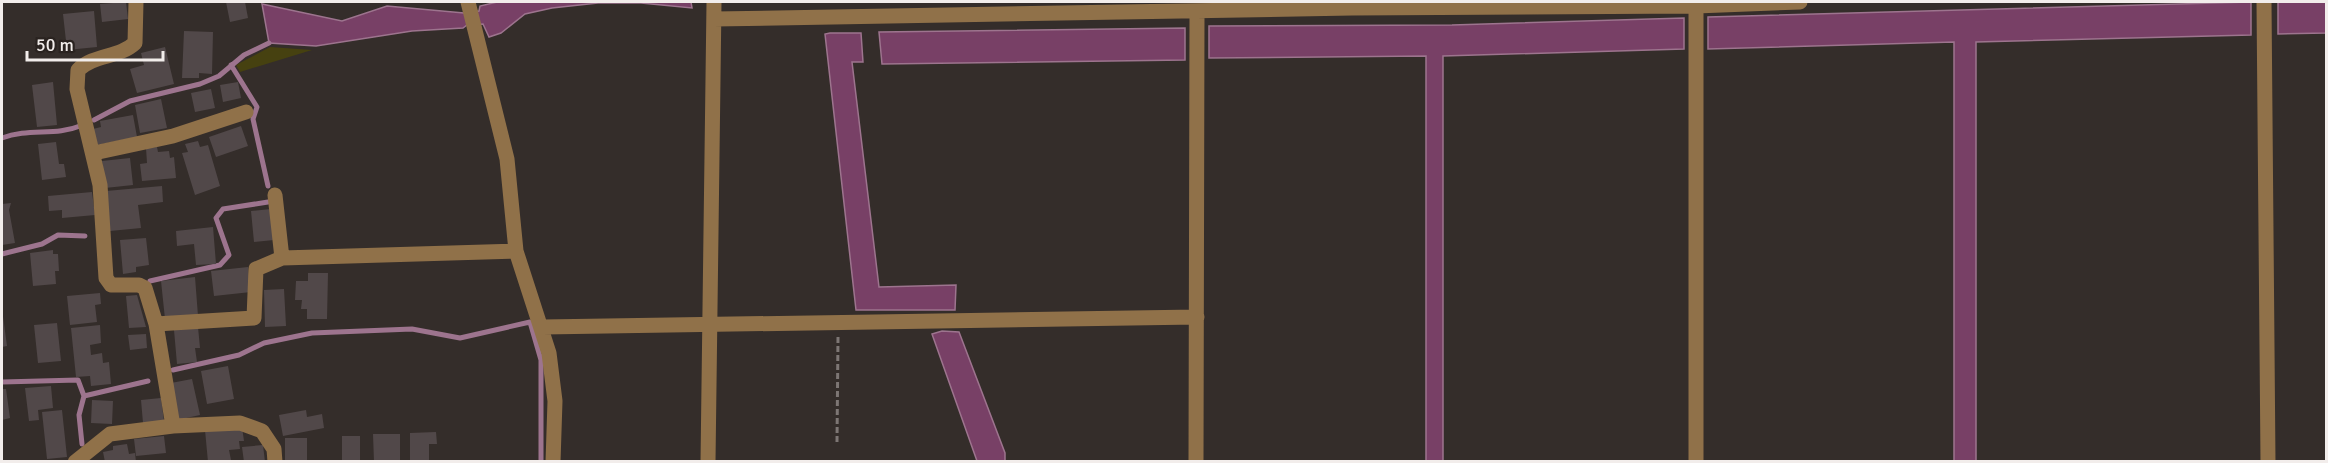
<svg xmlns="http://www.w3.org/2000/svg" width="2328" height="463" viewBox="0 0 2328 463" font-family="Signika,sans-serif">
  <style>
    .green { fill: #464110 }
    .water { fill: #784066; stroke: #9d748e; stroke-width: 1.5 }
    .lines { fill: none; stroke-linecap: round; stroke-linejoin: round }
    .stream { stroke: #9d748e; stroke-width: 5 }
    .building { fill: #514849 }
    .path { stroke: #7d7674; stroke-width: 3; stroke-dasharray: 6 3; stroke-linecap: butt }
    .minor { stroke: #907149; stroke-width: 15 }
  </style>
  <rect width="100%" height="100%" fill="#342d2a"/>
  <path class="green" d="M 270,47 L 312,50 L 240,72 L 236,65 Z"/>
  <path class="water" d="M 497,2 L 691,2 L 692,8 L 641,3 L 598,3 L 552,8 L 525,14 L 501,33 L 489,37 L 483,24 L 467,25 L 463,28 L 412,31 L 316,46 L 269,43 L 262,4 L 342,21 L 387,6 L 464,13 L 479,11 L 480,6 Z
    M 2251,2 L 2251,35 L 1976,42 L 1976,461 L 1954,461 L 1954,42 L 1708,49 L 1708,17 Z
    M 2278,2 L 2326,2 L 2326,33 L 2278,34 Z
    M 1684,18 L 1684,49 L 1443,56 L 1443,461 L 1426,461 L 1426,56 L 1209,58 L 1209,26 L 1452,25 Z
    M 1185,28 L 1185,60 L 882,64 L 879,32 Z
    M 830,33 L 861,33 L 863,62 L 852,62 L 879,287 L 956,285 L 955,310 L 856,310 L 825,34 Z
    M 942,331 L 959,332 L 1005,453 L 1005,461 L 977,461 L 932,334 Z"/>
  <g class="lines">
    <path class="stream" d="M 231,65 L 257,107 L 253,119 L 268,186
      M 94,120 L 130,101 L 200,84 L 219,76 L 244,55 L 269,43
      M 2,138 C 28,128 56,136 80,126
      M 2,254 L 42,244 L 58,235 L 85,236
      M 150,281 L 220,265 L 229,255 L 216,218 L 223,209 L 268,202
      M 173,370 L 239,355 L 264,343 L 312,333 L 412,329 L 460,338 L 530,322 L 541,360 L 541,462
      M 2,382 L 78,380 L 84,396 L 79,415 L 82,444
      M 84,396 L 148,381"/>
  </g>
  <path class="building" d="M 126,2 L 128,19 L 102,22 L 100,4 Z
    M 226,2 L 245,2 L 248,18 L 230,22 Z
    M 94,11 L 97,47 L 67,50 L 63,14 Z
    M 184,31 L 213,32 L 212,74 L 199,73 L 199,78 L 182,78 Z
    M 165,47 L 174,84 L 137,93 L 130,69 L 144,65 L 141,53 Z
    M 53,82 L 57,125 L 37,127 L 32,85 Z
    M 238,82 L 241,98 L 223,102 L 220,85 Z
    M 211,89 L 215,108 L 195,112 L 191,93 Z
    M 161,99 L 167,128 L 140,133 L 135,105 Z
    M 133,115 L 137,137 L 97,145 L 93,129 L 101,127 L 100,121 Z
    M 241,126 L 248,146 L 216,157 L 209,137 Z
    M 198,141 L 200,147 L 208,145 L 220,186 L 195,195 L 182,153 L 188,152 L 185,144 Z
    M 56,142 L 59,164 L 64,164 L 66,177 L 42,180 L 38,144 Z
    M 157,147 L 158,152 L 169,151 L 170,158 L 174,157 L 176,178 L 142,181 L 140,164 L 147,163 L 146,148 Z
    M 130,158 L 133,185 L 105,188 L 102,161 Z
    M 162,186 L 163,202 L 138,205 L 141,228 L 110,231 L 106,191 Z
    M 92,192 L 95,215 L 62,218 L 62,210 L 49,211 L 48,196 Z
    M 11,203 L 9,210 L 15,243 L 2,245 L 2,204 Z
    M 271,209 L 274,240 L 254,242 L 251,211 Z
    M 213,227 L 216,264 L 196,265 L 194,244 L 177,246 L 176,231 Z
    M 146,238 L 149,265 L 136,267 L 136,272 L 123,274 L 120,240 Z
    M 53,250 L 53,254 L 58,254 L 59,271 L 55,271 L 56,284 L 33,286 L 30,253 Z
    M 248,267 L 251,292 L 214,296 L 211,271 Z
    M 308,273 L 328,273 L 327,319 L 307,319 L 307,309 L 301,309 L 302,300 L 295,300 L 296,281 L 308,281 Z
    M 195,277 L 198,316 L 165,319 L 161,281 Z
    M 284,289 L 286,326 L 265,327 L 264,290 Z
    M 100,293 L 101,304 L 95,305 L 97,322 L 70,325 L 67,296 Z
    M 137,295 L 146,327 L 129,328 L 126,296 Z
    M 2,309 L 7,346 L 2,347 Z
    M 57,323 L 61,361 L 38,363 L 34,325 Z
    M 100,325 L 101,343 L 90,345 L 91,355 L 102,353 L 103,363 L 109,362 L 111,384 L 91,386 L 90,376 L 76,377 L 71,328 Z
    M 198,327 L 200,348 L 195,348 L 197,362 L 177,364 L 174,330 Z
    M 146,334 L 147,348 L 130,350 L 128,335 Z
    M 228,366 L 234,399 L 207,404 L 201,371 Z
    M 192,379 L 200,415 L 177,420 L 171,383 Z
    M 51,386 L 53,408 L 38,410 L 39,420 L 29,421 L 25,388 Z
    M 2,389 L 6,389 L 10,418 L 2,420 Z
    M 161,398 L 164,421 L 143,423 L 141,400 Z
    M 92,400 L 113,401 L 112,424 L 91,423 Z
    M 62,410 L 67,457 L 47,459 L 42,412 Z
    M 306,410 L 307,417 L 322,414 L 324,428 L 283,436 L 279,415 Z
    M 242,427 L 244,441 L 239,441 L 240,449 L 229,450 L 231,460 L 208,462 L 205,430 Z
    M 436,432 L 437,444 L 429,444 L 429,462 L 410,462 L 410,433 Z
    M 373,434 L 400,434 L 400,462 L 374,462 Z
    M 164,436 L 166,453 L 136,456 L 134,439 Z
    M 342,436 L 360,436 L 360,462 L 342,462 Z
    M 285,438 L 307,438 L 307,462 L 285,462 Z
    M 127,444 L 129,454 L 135,453 L 136,462 L 105,462 L 103,452 L 113,450 L 113,446 Z
    M 263,445 L 265,462 L 244,462 L 242,447 Z"/>
  <g class="lines">
    <path class="path" d="M 837,442 L 838,337"/>
    <path class="minor" d="M 136,2 L 135,43 C 119,58 94,54 78,70 L 77,89 L 100,185 L 106,278 L 111,285 L 139,285 L 145,288 L 156,324 L 173,426
      M 468,2 L 507,159 L 516,251 L 549,353 L 555,401 L 553,462
      M 2264,2 L 2268,462
      M 1696,6 L 1696,462
      M 1352,8 L 1696,6 L 1800,2
      M 714,19 L 1352,8 L 1352,2
      M 94,153 L 173,136 L 246,112
      M 275,195 L 282,258 L 516,251
      M 156,324 L 254,318 L 256,269 L 282,258
      M 543,327 L 1197,317
      M 75,462 L 110,434 L 173,426 L 240,423 L 262,431 L 274,449 L 275,462
      M 708,462 L 714,2
      M 1196,462 L 1197,12"/>
  </g>
  <rect width="2328" height="463" fill="none" stroke="#f2edeb" stroke-width="6"/>
  <path d="M27 51v9h136v-9" fill="none" stroke="#f2edeb" stroke-width="3"/>
  <text x="36" y="51" font-size="18" fill="#f2edeb" stroke="#2a2320" stroke-width="4.5" paint-order="stroke">50 m</text>
</svg>
